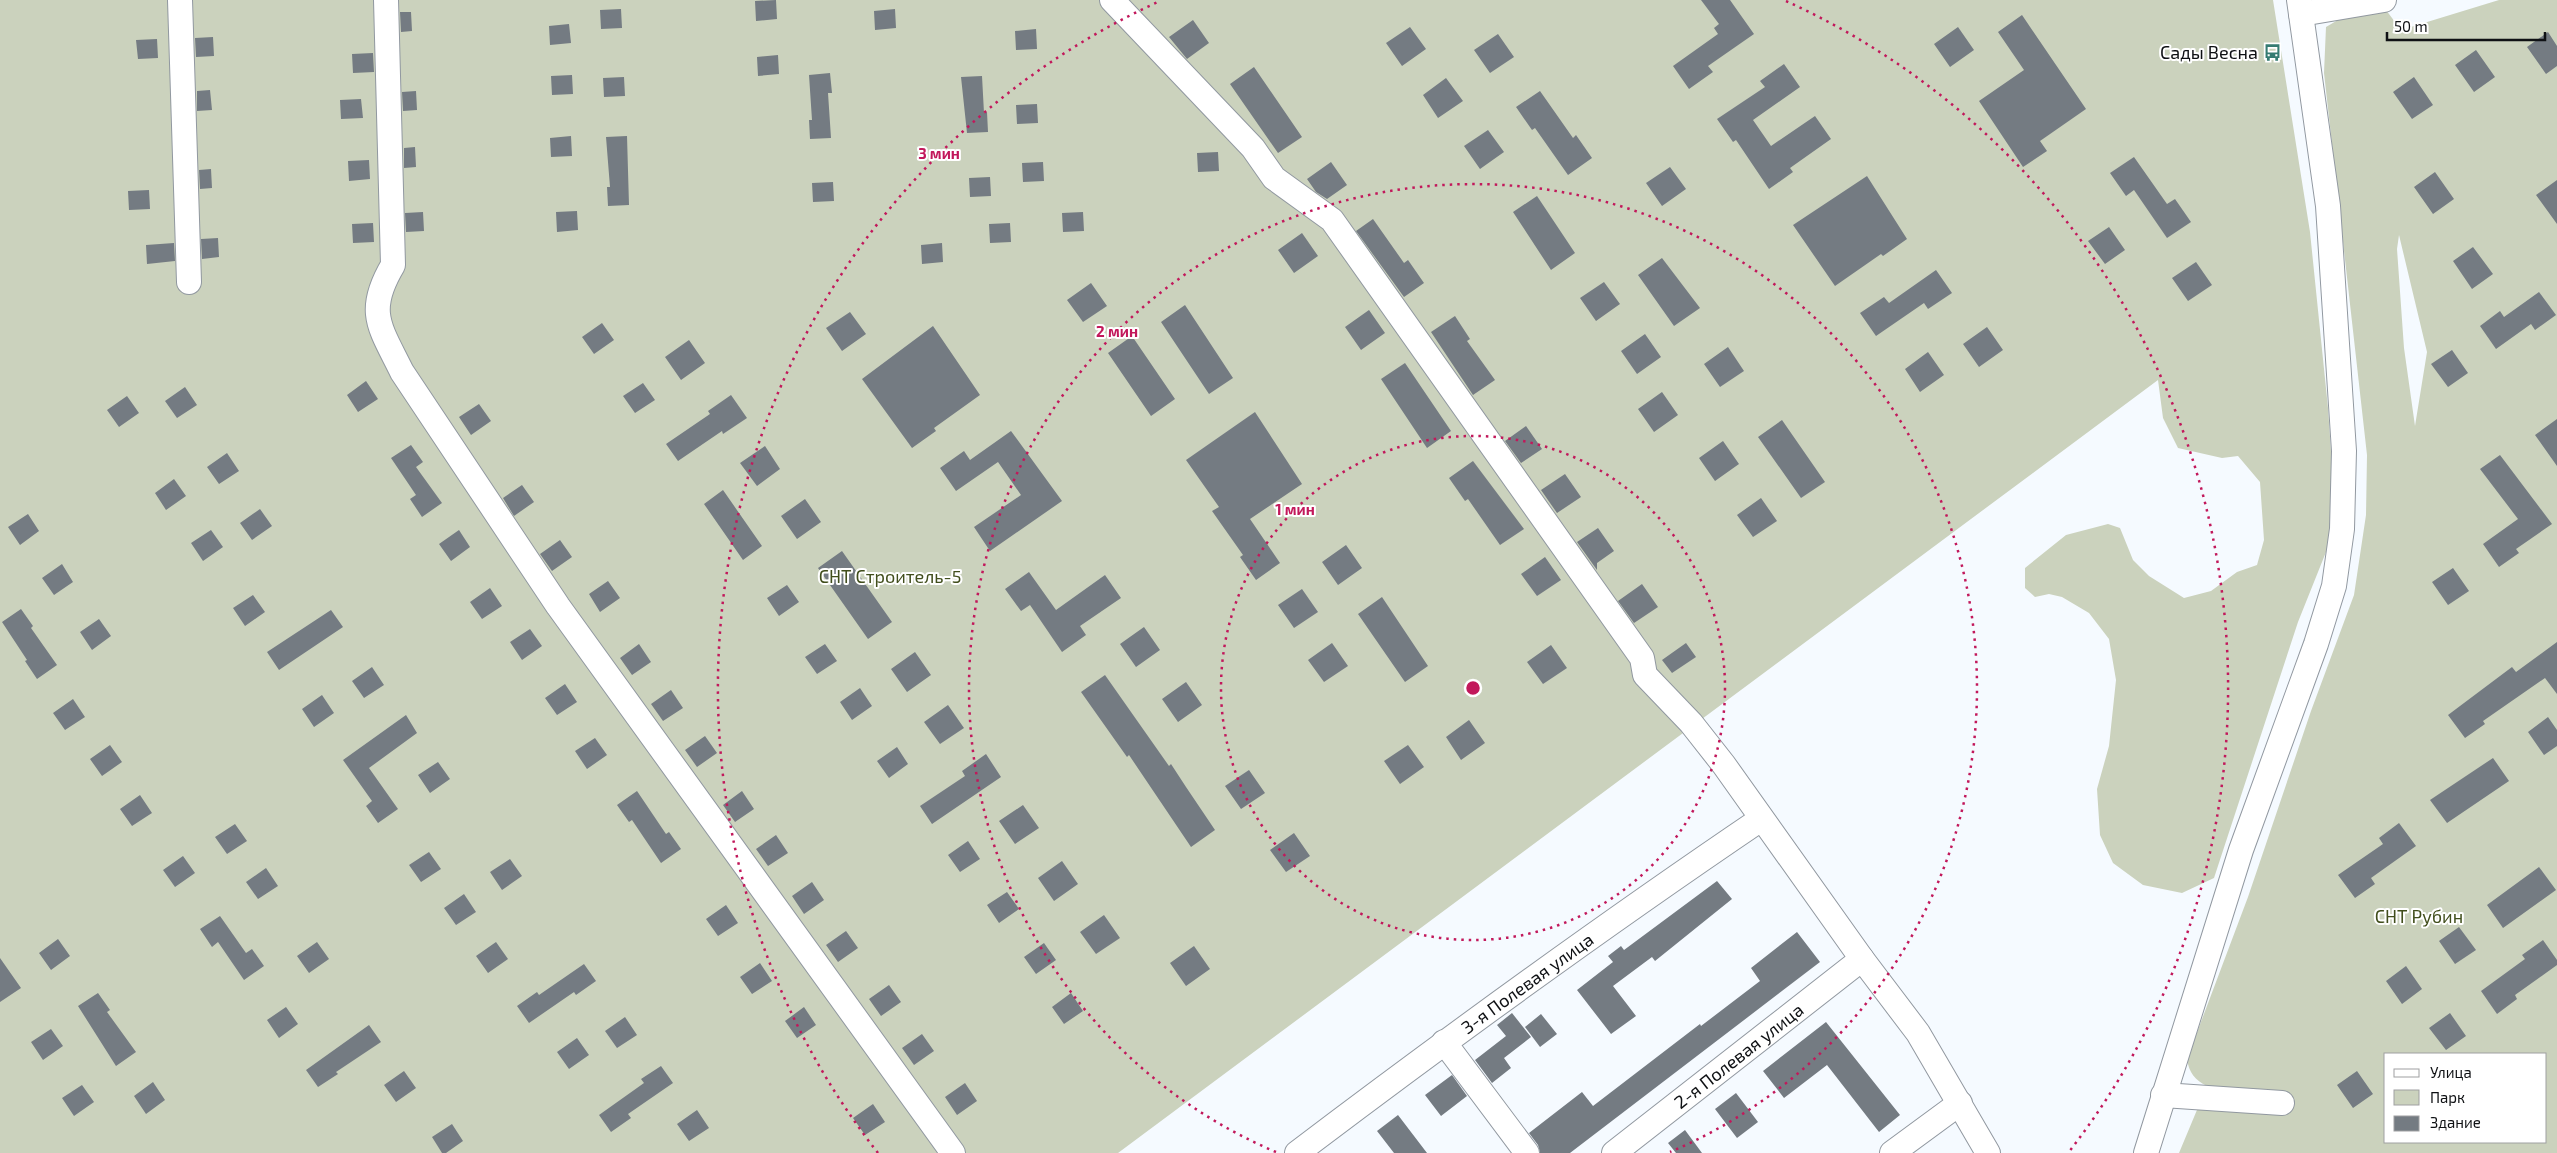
<svg xmlns="http://www.w3.org/2000/svg" width="2557" height="1153" viewBox="0 0 2557 1153" font-family="'Exo 2',sans-serif">
  <style>
    .green { fill: #cbd2bd; fill-rule: evenodd }
    .building { fill: #747b82 }
    .lines { fill: none; stroke-linecap: round; stroke-linejoin: round }
    .minor-casing { stroke: #9198a0; stroke-width: 26 }
    .minor { stroke: #fff; stroke-width: 24 }
    .ring { fill: none; stroke: #c2185b; stroke-width: 2.5; stroke-dasharray: 2.5 5 }
    .labels { text-anchor: middle; dominant-baseline: central; stroke-width: 4; stroke-linejoin: round; paint-order: stroke }
    .poi-label { font-size: 18px; fill: #0f1114; stroke: #fff; text-anchor: end }
    .park-label { font-size: 18px; fill: #414e1c; stroke: #fff }
    .street-label { font-size: 18px; fill: #0f1114; stroke: #fff }
    .centre { fill: #c2185b; stroke: #fff; stroke-width: 2.5 }
    .ring-label { font-size: 15px; text-anchor: middle; font-weight: bold; fill: #c2185b; stroke: #fff; stroke-width: 4; stroke-linejoin: round; paint-order: stroke }
  </style>
  <rect width="100%" height="100%" fill="#f5faff"/>
  <path class="green" d="M 0,0 L 2273,0 L 2310,232 L 2328,408 L 2334,494 L 2332,537 L 2298,622 L 2214,878 L 2182,893 L 2143,885 L 2113,863 L 2100,835 L 2097,789 L 2109,746 L 2116,680 L 2109,639 L 2089,613 L 2062,597 L 2049,594 L 2035,597 L 2025,588 L 2025,568 L 2066,535 L 2108,524 L 2120,528 L 2133,560 L 2149,576 L 2184,598 L 2211,591 L 2237,572 L 2257,565 L 2264,540 L 2260,482 L 2238,456 L 2222,458 L 2178,448 L 2163,418 L 2158,380 L 1118,1153 L 0,1153 Z
    M 2499,0 L 2557,0 L 2557,1153 L 2179,1153 L 2207,1086 C 2195,1080 2189,1073 2187,1059 L 2248,897 L 2311,711 L 2354,595 L 2366,515 L 2367,455 L 2324,73 L 2326,27 L 2355,10 L 2386,10 L 2401,30 ZM 2399,235 L 2427,352 L 2415,426 L 2404,348 L 2397,249 ZM 2386,1054 L 2546,1054 L 2546,1142 L 2386,1142 Z"/>
  <path class="building" d="M 776,0 L 777,19 L 756,21 L 755,1 Z
    M 1701,0 L 1730,0 L 1754,34 L 1708,66 L 1713,72 L 1689,89 L 1673,66 L 1718,34 L 1714,28 L 1719,24 Z
    M 621,9 L 622,28 L 601,29 L 600,10 Z
    M 895,9 L 896,28 L 875,30 L 874,11 Z
    M 400,12 L 411,12 L 412,31 L 401,32 Z
    M 2022,15 L 2086,109 L 2040,141 L 2047,151 L 2023,167 L 1979,101 L 2024,70 L 1998,32 Z
    M 1193,20 L 1209,43 L 1187,59 L 1169,37 Z
    M 569,24 L 571,43 L 550,45 L 549,26 Z
    M 1410,27 L 1426,49 L 1402,66 L 1386,43 Z
    M 1958,27 L 1974,50 L 1950,67 L 1934,44 Z
    M 1036,29 L 1037,49 L 1016,50 L 1015,31 Z
    M 2548,32 L 2557,46 L 2557,66 L 2546,74 L 2527,47 Z
    M 1498,34 L 1514,57 L 1490,73 L 1474,50 Z
    M 213,37 L 214,56 L 196,57 L 195,38 Z
    M 157,39 L 158,58 L 138,59 L 136,40 Z
    M 2476,50 L 2495,77 L 2474,92 L 2455,65 Z
    M 373,53 L 374,72 L 353,73 L 352,54 Z
    M 778,55 L 779,74 L 758,76 L 757,57 Z
    M 1784,64 L 1800,87 L 1753,120 L 1771,146 L 1815,116 L 1831,139 L 1790,168 L 1793,172 L 1769,189 L 1736,140 L 1733,142 L 1717,119 L 1765,87 L 1760,81 Z
    M 1254,67 L 1302,137 L 1278,153 L 1230,84 Z
    M 830,73 L 832,93 L 828,93 L 831,138 L 810,139 L 809,120 L 812,120 L 809,75 Z
    M 572,75 L 573,94 L 552,95 L 551,76 Z
    M 982,76 L 984,113 L 987,112 L 988,132 L 967,133 L 961,77 Z
    M 624,77 L 625,96 L 604,97 L 603,78 Z
    M 2414,77 L 2433,105 L 2412,119 L 2393,92 Z
    M 1446,78 L 1463,101 L 1438,118 L 1423,95 Z
    M 210,90 L 212,110 L 197,111 L 197,91 Z
    M 416,91 L 417,110 L 403,111 L 402,92 Z
    M 1540,91 L 1573,138 L 1576,135 L 1592,158 L 1568,175 L 1535,128 L 1532,130 L 1516,107 Z
    M 361,99 L 363,118 L 341,119 L 340,100 Z
    M 1037,104 L 1038,123 L 1017,124 L 1016,105 Z
    M 1488,130 L 1504,152 L 1480,169 L 1464,146 Z
    M 571,136 L 572,156 L 551,157 L 550,138 Z
    M 627,136 L 629,205 L 608,206 L 607,187 L 610,187 L 606,137 Z
    M 415,147 L 416,167 L 404,168 L 404,148 Z
    M 1218,152 L 1219,171 L 1198,172 L 1197,153 Z
    M 2134,157 L 2167,204 L 2175,199 L 2191,222 L 2167,238 L 2134,190 L 2126,196 L 2110,173 Z
    M 369,160 L 370,179 L 349,181 L 348,161 Z
    M 1043,162 L 1044,181 L 1023,182 L 1022,163 Z
    M 1331,162 L 1347,185 L 1327,199 L 1316,192 L 1307,179 Z
    M 1670,167 L 1686,189 L 1662,206 L 1646,183 Z
    M 211,169 L 212,188 L 200,189 L 199,170 Z
    M 2435,172 L 2454,199 L 2433,214 L 2414,187 Z
    M 1867,176 L 1907,239 L 1883,256 L 1881,254 L 1835,286 L 1793,225 Z
    M 990,177 L 991,196 L 970,197 L 969,178 Z
    M 2557,180 L 2557,224 L 2536,195 Z
    M 833,182 L 834,201 L 813,202 L 812,183 Z
    M 149,190 L 150,209 L 129,210 L 128,191 Z
    M 1537,196 L 1575,253 L 1551,270 L 1513,212 Z
    M 577,211 L 578,230 L 557,232 L 556,212 Z
    M 423,212 L 424,231 L 406,232 L 405,213 Z
    M 1083,212 L 1084,231 L 1063,232 L 1062,213 Z
    M 1373,219 L 1404,263 L 1408,260 L 1424,283 L 1404,297 L 1356,231 Z
    M 373,223 L 374,242 L 353,243 L 352,224 Z
    M 1010,223 L 1011,242 L 990,243 L 989,224 Z
    M 2109,227 L 2125,250 L 2105,264 L 2088,241 Z
    M 1302,233 L 1318,256 L 1294,273 L 1278,250 Z
    M 218,238 L 219,257 L 202,259 L 201,239 Z
    M 174,243 L 175,261 L 147,264 L 146,245 Z
    M 942,243 L 943,262 L 922,264 L 921,245 Z
    M 2473,247 L 2493,274 L 2472,289 L 2453,261 Z
    M 1662,258 L 1700,308 L 1674,326 L 1638,275 Z
    M 2196,262 L 2212,285 L 2188,301 L 2172,278 Z
    M 1936,270 L 1952,293 L 1928,309 L 1924,303 L 1876,336 L 1860,313 L 1884,297 L 1889,303 Z
    M 1604,282 L 1620,304 L 1596,321 L 1580,298 Z
    M 1091,283 L 1107,306 L 1083,322 L 1067,300 Z
    M 2539,292 L 2556,315 L 2535,330 L 2531,324 L 2496,349 L 2480,326 L 2500,311 L 2504,317 Z
    M 1185,305 L 1233,378 L 1209,394 L 1161,322 Z
    M 1369,310 L 1385,333 L 1361,350 L 1345,327 Z
    M 850,312 L 866,334 L 842,351 L 826,328 Z
    M 1455,316 L 1470,339 L 1467,341 L 1495,380 L 1473,395 L 1431,332 Z
    M 602,323 L 614,340 L 594,354 L 582,337 Z
    M 933,326 L 980,395 L 934,428 L 936,431 L 912,448 L 862,379 Z
    M 1987,327 L 2003,350 L 1979,367 L 1963,344 Z
    M 1645,334 L 1661,357 L 1637,374 L 1621,351 Z
    M 1132,336 L 1175,399 L 1151,416 L 1108,353 Z
    M 689,340 L 705,363 L 681,380 L 665,357 Z
    M 1728,347 L 1744,371 L 1720,387 L 1704,364 Z
    M 2452,350 L 2468,373 L 2448,387 L 2431,364 Z
    M 1928,352 L 1944,375 L 1920,392 L 1905,369 Z
    M 1405,363 L 1451,431 L 1427,448 L 1381,379 Z
    M 366,381 L 378,399 L 358,412 L 347,395 Z
    M 643,383 L 655,400 L 635,413 L 623,396 Z
    M 185,387 L 197,405 L 177,418 L 165,401 Z
    M 1662,392 L 1678,415 L 1654,432 L 1638,409 Z
    M 731,395 L 747,418 L 723,434 L 722,431 L 678,461 L 666,444 L 710,414 L 708,411 Z
    M 127,396 L 139,413 L 119,427 L 107,410 Z
    M 479,404 L 491,421 L 471,435 L 459,417 Z
    M 1255,412 L 1302,484 L 1250,519 L 1280,563 L 1256,580 L 1240,557 L 1243,555 L 1212,511 L 1219,507 L 1186,460 Z
    M 2557,419 L 2557,466 L 2535,435 Z
    M 1782,420 L 1825,482 L 1801,498 L 1758,437 Z
    M 1526,426 L 1542,449 L 1521,463 L 1505,441 Z
    M 1011,431 L 1062,501 L 990,551 L 974,527 L 1021,495 L 998,462 L 956,491 L 940,468 L 964,451 L 970,460 Z
    M 1723,441 L 1739,464 L 1715,481 L 1699,458 Z
    M 411,445 L 423,462 L 416,467 L 442,503 L 422,517 L 410,499 L 416,495 L 391,458 Z
    M 765,446 L 780,469 L 757,486 L 740,463 Z
    M 227,453 L 239,471 L 219,484 L 207,467 Z
    M 2500,455 L 2552,524 L 2516,549 L 2519,553 L 2499,567 L 2483,544 L 2518,519 L 2480,469 Z
    M 1473,461 L 1524,529 L 1500,545 L 1468,499 L 1465,501 L 1449,478 Z
    M 1565,474 L 1581,497 L 1557,513 L 1541,490 Z
    M 174,479 L 186,496 L 166,510 L 155,493 Z
    M 522,485 L 534,502 L 514,516 L 503,498 Z
    M 723,490 L 762,546 L 743,560 L 704,504 Z
    M 1761,498 L 1777,521 L 1753,537 L 1737,515 Z
    M 805,499 L 821,522 L 797,539 L 781,516 Z
    M 260,509 L 272,526 L 252,540 L 240,523 Z
    M 28,514 L 39,531 L 20,545 L 8,527 Z
    M 1598,528 L 1614,551 L 1597,563 L 1597,570 L 1577,542 Z
    M 211,530 L 223,547 L 203,561 L 191,543 Z
    M 459,530 L 470,547 L 451,561 L 439,544 Z
    M 560,540 L 572,557 L 552,571 L 540,554 Z
    M 1346,545 L 1362,568 L 1338,585 L 1322,562 Z
    M 842,551 L 892,622 L 868,639 L 818,568 Z
    M 1545,557 L 1561,580 L 1537,596 L 1521,574 Z
    M 62,564 L 73,582 L 54,595 L 42,578 Z
    M 2453,568 L 2469,591 L 2448,605 L 2432,582 Z
    M 1029,572 L 1056,610 L 1105,575 L 1121,598 L 1080,626 L 1086,635 L 1062,652 L 1030,605 L 1021,611 L 1005,589 Z
    M 608,581 L 620,598 L 600,612 L 589,594 Z
    M 1642,584 L 1658,607 L 1634,623 L 1618,601 Z
    M 787,585 L 799,602 L 779,616 L 767,598 Z
    M 490,588 L 502,606 L 482,619 L 470,602 Z
    M 1302,589 L 1318,612 L 1294,628 L 1278,605 Z
    M 253,595 L 265,612 L 245,626 L 233,608 Z
    M 1382,597 L 1428,666 L 1405,682 L 1358,614 Z
    M 21,609 L 33,626 L 31,628 L 57,665 L 37,679 L 25,661 L 27,660 L 2,622 Z
    M 331,610 L 343,627 L 279,670 L 267,652 Z
    M 99,619 L 111,636 L 92,650 L 80,632 Z
    M 1144,627 L 1160,650 L 1136,667 L 1120,644 Z
    M 530,629 L 542,646 L 522,660 L 510,642 Z
    M 2557,642 L 2557,694 L 2545,678 L 2483,721 L 2485,724 L 2465,738 L 2448,715 L 2512,667 L 2516,672 Z
    M 1332,643 L 1348,666 L 1324,682 L 1308,660 Z
    M 1686,643 L 1696,657 L 1672,673 L 1662,660 Z
    M 639,644 L 651,662 L 632,675 L 620,658 Z
    M 825,644 L 837,661 L 817,674 L 805,657 Z
    M 1551,645 L 1567,668 L 1543,684 L 1527,662 Z
    M 915,652 L 931,675 L 907,692 L 891,669 Z
    M 372,667 L 384,685 L 364,698 L 352,681 Z
    M 1105,675 L 1169,766 L 1171,764 L 1186,787 L 1215,830 L 1191,847 L 1129,755 L 1127,757 L 1081,692 Z
    M 1186,682 L 1202,705 L 1178,722 L 1162,699 Z
    M 565,684 L 577,702 L 557,715 L 545,698 Z
    M 860,688 L 872,706 L 852,720 L 840,702 Z
    M 671,690 L 683,708 L 663,721 L 651,704 Z
    M 322,695 L 334,713 L 314,727 L 302,709 Z
    M 73,699 L 85,717 L 65,730 L 53,713 Z
    M 948,705 L 964,728 L 940,744 L 924,722 Z
    M 406,715 L 417,733 L 369,768 L 398,809 L 378,823 L 366,806 L 372,801 L 343,760 Z
    M 2548,717 L 2557,730 L 2557,746 L 2544,755 L 2528,732 Z
    M 1469,720 L 1485,743 L 1461,760 L 1446,737 Z
    M 705,736 L 717,753 L 697,767 L 685,750 Z
    M 595,738 L 607,755 L 587,769 L 575,751 Z
    M 110,745 L 122,762 L 102,776 L 90,759 Z
    M 1408,745 L 1424,767 L 1400,784 L 1384,761 Z
    M 897,747 L 908,764 L 889,778 L 877,761 Z
    M 986,754 L 1001,777 L 932,824 L 920,806 L 965,776 L 962,771 Z
    M 2493,758 L 2509,781 L 2447,823 L 2430,800 Z
    M 438,762 L 450,779 L 430,793 L 418,775 Z
    M 1249,770 L 1265,793 L 1241,809 L 1225,786 Z
    M 637,791 L 666,834 L 669,832 L 681,849 L 661,863 L 632,820 L 629,822 L 617,805 Z
    M 742,791 L 754,809 L 735,822 L 723,805 Z
    M 140,795 L 152,813 L 132,826 L 120,809 Z
    M 1023,805 L 1039,828 L 1015,844 L 999,821 Z
    M 2399,823 L 2416,846 L 2371,878 L 2375,884 L 2355,898 L 2338,875 L 2383,844 L 2379,838 Z
    M 235,824 L 247,841 L 227,854 L 215,837 Z
    M 1294,833 L 1310,856 L 1286,872 L 1270,850 Z
    M 776,835 L 788,853 L 768,866 L 756,849 Z
    M 968,841 L 980,859 L 960,872 L 948,855 Z
    M 429,852 L 441,869 L 421,882 L 409,865 Z
    M 183,856 L 195,873 L 175,887 L 163,870 Z
    M 510,859 L 522,876 L 502,890 L 490,872 Z
    M 1062,861 L 1078,884 L 1054,901 L 1038,878 Z
    M 2539,867 L 2556,890 L 2503,928 L 2487,905 Z
    M 266,868 L 278,886 L 258,899 L 246,882 Z
    M 1717,881 L 1732,899 L 1655,961 L 1652,957 L 1613,986 L 1636,1016 L 1611,1034 L 1577,990 L 1613,962 L 1608,956 L 1621,946 L 1624,950 Z
    M 812,882 L 824,900 L 804,914 L 792,896 Z
    M 1007,892 L 1019,909 L 999,923 L 987,905 Z
    M 464,894 L 476,912 L 456,925 L 444,908 Z
    M 726,905 L 738,923 L 718,936 L 706,919 Z
    M 1104,915 L 1120,938 L 1096,954 L 1080,932 Z
    M 220,916 L 246,953 L 252,949 L 264,966 L 244,980 L 218,942 L 212,947 L 200,929 Z
    M 2459,927 L 2476,950 L 2455,964 L 2439,941 Z
    M 846,931 L 858,948 L 838,962 L 826,945 Z
    M 1797,932 L 1820,962 L 1570,1153 L 1540,1153 L 1538,1145 L 1529,1133 L 1582,1092 L 1593,1106 L 1700,1024 L 1701,1026 L 1760,981 L 1751,968 Z
    M 58,939 L 70,956 L 51,970 L 39,953 Z
    M 2543,940 L 2557,960 L 2557,965 L 2515,995 L 2517,999 L 2497,1014 L 2481,991 L 2525,959 L 2522,955 Z
    M 317,942 L 329,959 L 309,973 L 297,956 Z
    M 496,942 L 508,959 L 488,973 L 476,956 Z
    M 1044,943 L 1056,960 L 1036,974 L 1024,957 Z
    M 1194,946 L 1210,969 L 1186,986 L 1170,963 Z
    M 0,958 L 21,988 L 0,1002 Z
    M 760,963 L 772,981 L 752,994 L 740,977 Z
    M 584,964 L 596,981 L 576,995 L 574,992 L 529,1023 L 517,1006 L 537,992 L 539,995 Z
    M 2406,966 L 2422,989 L 2402,1004 L 2386,981 Z
    M 889,985 L 901,1002 L 881,1016 L 869,999 Z
    M 98,993 L 110,1010 L 107,1012 L 136,1052 L 116,1066 L 78,1006 Z
    M 1071,993 L 1083,1011 L 1064,1024 L 1052,1007 Z
    M 286,1007 L 298,1024 L 279,1038 L 267,1020 Z
    M 804,1007 L 816,1025 L 797,1038 L 785,1021 Z
    M 1512,1013 L 1531,1037 L 1504,1058 L 1511,1068 L 1492,1083 L 1475,1060 L 1506,1036 L 1497,1025 Z
    M 2450,1013 L 2466,1036 L 2446,1050 L 2429,1028 Z
    M 1541,1014 L 1557,1034 L 1540,1047 L 1525,1027 Z
    M 625,1017 L 637,1035 L 617,1048 L 605,1031 Z
    M 1826,1022 L 1900,1115 L 1879,1132 L 1827,1065 L 1784,1098 L 1763,1071 Z
    M 369,1025 L 381,1042 L 336,1072 L 338,1074 L 318,1087 L 306,1070 Z
    M 51,1029 L 63,1046 L 43,1060 L 31,1042 Z
    M 922,1034 L 934,1051 L 914,1065 L 902,1048 Z
    M 577,1038 L 589,1055 L 569,1069 L 557,1052 Z
    M 661,1066 L 673,1083 L 628,1114 L 631,1118 L 611,1132 L 599,1115 L 644,1083 L 641,1079 Z
    M 404,1071 L 416,1088 L 396,1102 L 384,1085 Z
    M 2357,1071 L 2373,1094 L 2353,1108 L 2337,1085 Z
    M 1452,1075 L 1467,1096 L 1441,1116 L 1425,1095 Z
    M 153,1082 L 165,1100 L 146,1114 L 134,1096 Z
    M 965,1083 L 977,1101 L 957,1115 L 945,1097 Z
    M 82,1085 L 94,1102 L 74,1116 L 62,1098 Z
    M 1736,1093 L 1758,1122 L 1737,1138 L 1715,1109 Z
    M 873,1104 L 885,1122 L 865,1135 L 853,1118 Z
    M 697,1110 L 709,1128 L 689,1141 L 677,1124 Z
    M 1398,1115 L 1427,1153 L 1394,1153 L 1377,1131 Z
    M 452,1124 L 463,1141 L 446,1153 L 442,1153 L 432,1137 Z
    M 1685,1130 L 1702,1153 L 1676,1153 L 1668,1143 Z"/>
  <g class="lines">
    <defs>
      <g id="minor">
        <path d="M 180,0 L 189,282"/>
        <path d="M 386,0 L 393,265 C 365,312 380,327 402,372 L 558,606 L 953,1153"/>
        <path d="M 1112,0 L 1253,148 L 1274,178 L 1332,220 L 1642,658 L 1645,675 L 1691,723 L 1724,765 L 1862,959 L 1918,1033 L 1988,1153"/>
        <path d="M 2301,14 L 2384,0"/>
        <path d="M 1444,1042 L 1527,1153"/>
        <path d="M 2163,1095 L 2282,1103"/>
        <path id="s1" d="M 1297,1153 C 1449,1038 1603,926 1761,819"/>
        <path id="s2" d="M 1614,1153 L 1862,959"/>
        <path d="M 1892,1153 L 1960,1103"/>
        <path d="M 2146,1153 L 2241,850 L 2316,644 L 2334,586 L 2342,529 L 2344,451 L 2328,206 L 2299,0"/>
      </g>
    </defs>
    <use href="#minor" class="minor-casing"/>
    <use href="#minor" class="minor"/>
  </g>
  <g class="ring">
    <circle cx="1473" cy="688" r="252"/>
    <path d="M1276 1152A504 504 0 1 1 1670 1152"/>
    <path d="M878 1153A755 755 0 0 1 1160 1M1786 1A755 755 0 0 1 2068 1153"/>
  </g>
  <defs>
    <symbol id="bus-bare" viewBox="-9 -9 18 18"><path d="M-5-6H5V4H4V6H2V4H-2V6H-4V4H-5ZM-3.5-4V0h7V-4ZM-3.5 1.2v1.5H-2V1.2ZM2 1.2v1.5H3.5V1.2Z" fill="#357b72" stroke="#fff" stroke-width="2.5" paint-order="stroke"/></symbol>
  </defs>
  <g fill-rule="evenodd">
    <use href="#bus-bare" x="2260" y="40" width="25" height="25"/>
  </g>
  <g class="labels">
    <g class="poi-label">
      <text x="2258" y="52">Сады Весна</text>
    </g>
    <g class="park-label">
      <text x="890" y="576">СНТ Строитель-5</text>
      <text x="2419" y="916">СНТ Рубин</text>
    </g>
    <g class="street-label">
      <text stroke="none"><textPath href="#s1" startOffset="286">3-я Полевая улица</textPath></text>
      <text stroke="none"><textPath href="#s2" startOffset="158">2-я Полевая улица</textPath></text>
    </g>
  </g>
  <circle cx="1473" cy="688" r="8" class="centre"/>
  <g class="ring-label">
    <text x="939" y="159">3 мин</text>
    <text x="1117" y="337">2 мин</text>
    <text x="1295" y="515">1 мин</text>
  </g>
  <rect x="2384" y="1053" width="162" height="90" fill="#ffffff" stroke="#9fa0a1"/>
  <rect x="2394" y="1069" width="25" height="8" fill="#ffffff" stroke="#9fa0a1"/>
  <text x="2430" y="1078" font-size="15" fill="#0f1114">Улица</text>
  <rect x="2394" y="1090" width="25" height="15" fill="#cbd2bd" stroke="#9fa0a1"/>
  <text x="2430" y="1103" font-size="15" fill="#0f1114">Парк</text>
  <rect x="2394" y="1116" width="25" height="15" fill="#747b82" stroke="#9fa0a1"/>
  <text x="2430" y="1128" font-size="15" fill="#0f1114">Здание</text>
  <path d="M2387 32v8h158v-8" fill="none" stroke="#0f1114" stroke-width="2.5"/>
  <text x="2394" y="32" font-size="15" fill="#0f1114" stroke="#ffffff" stroke-width="4" paint-order="stroke">50 m</text>
</svg>
